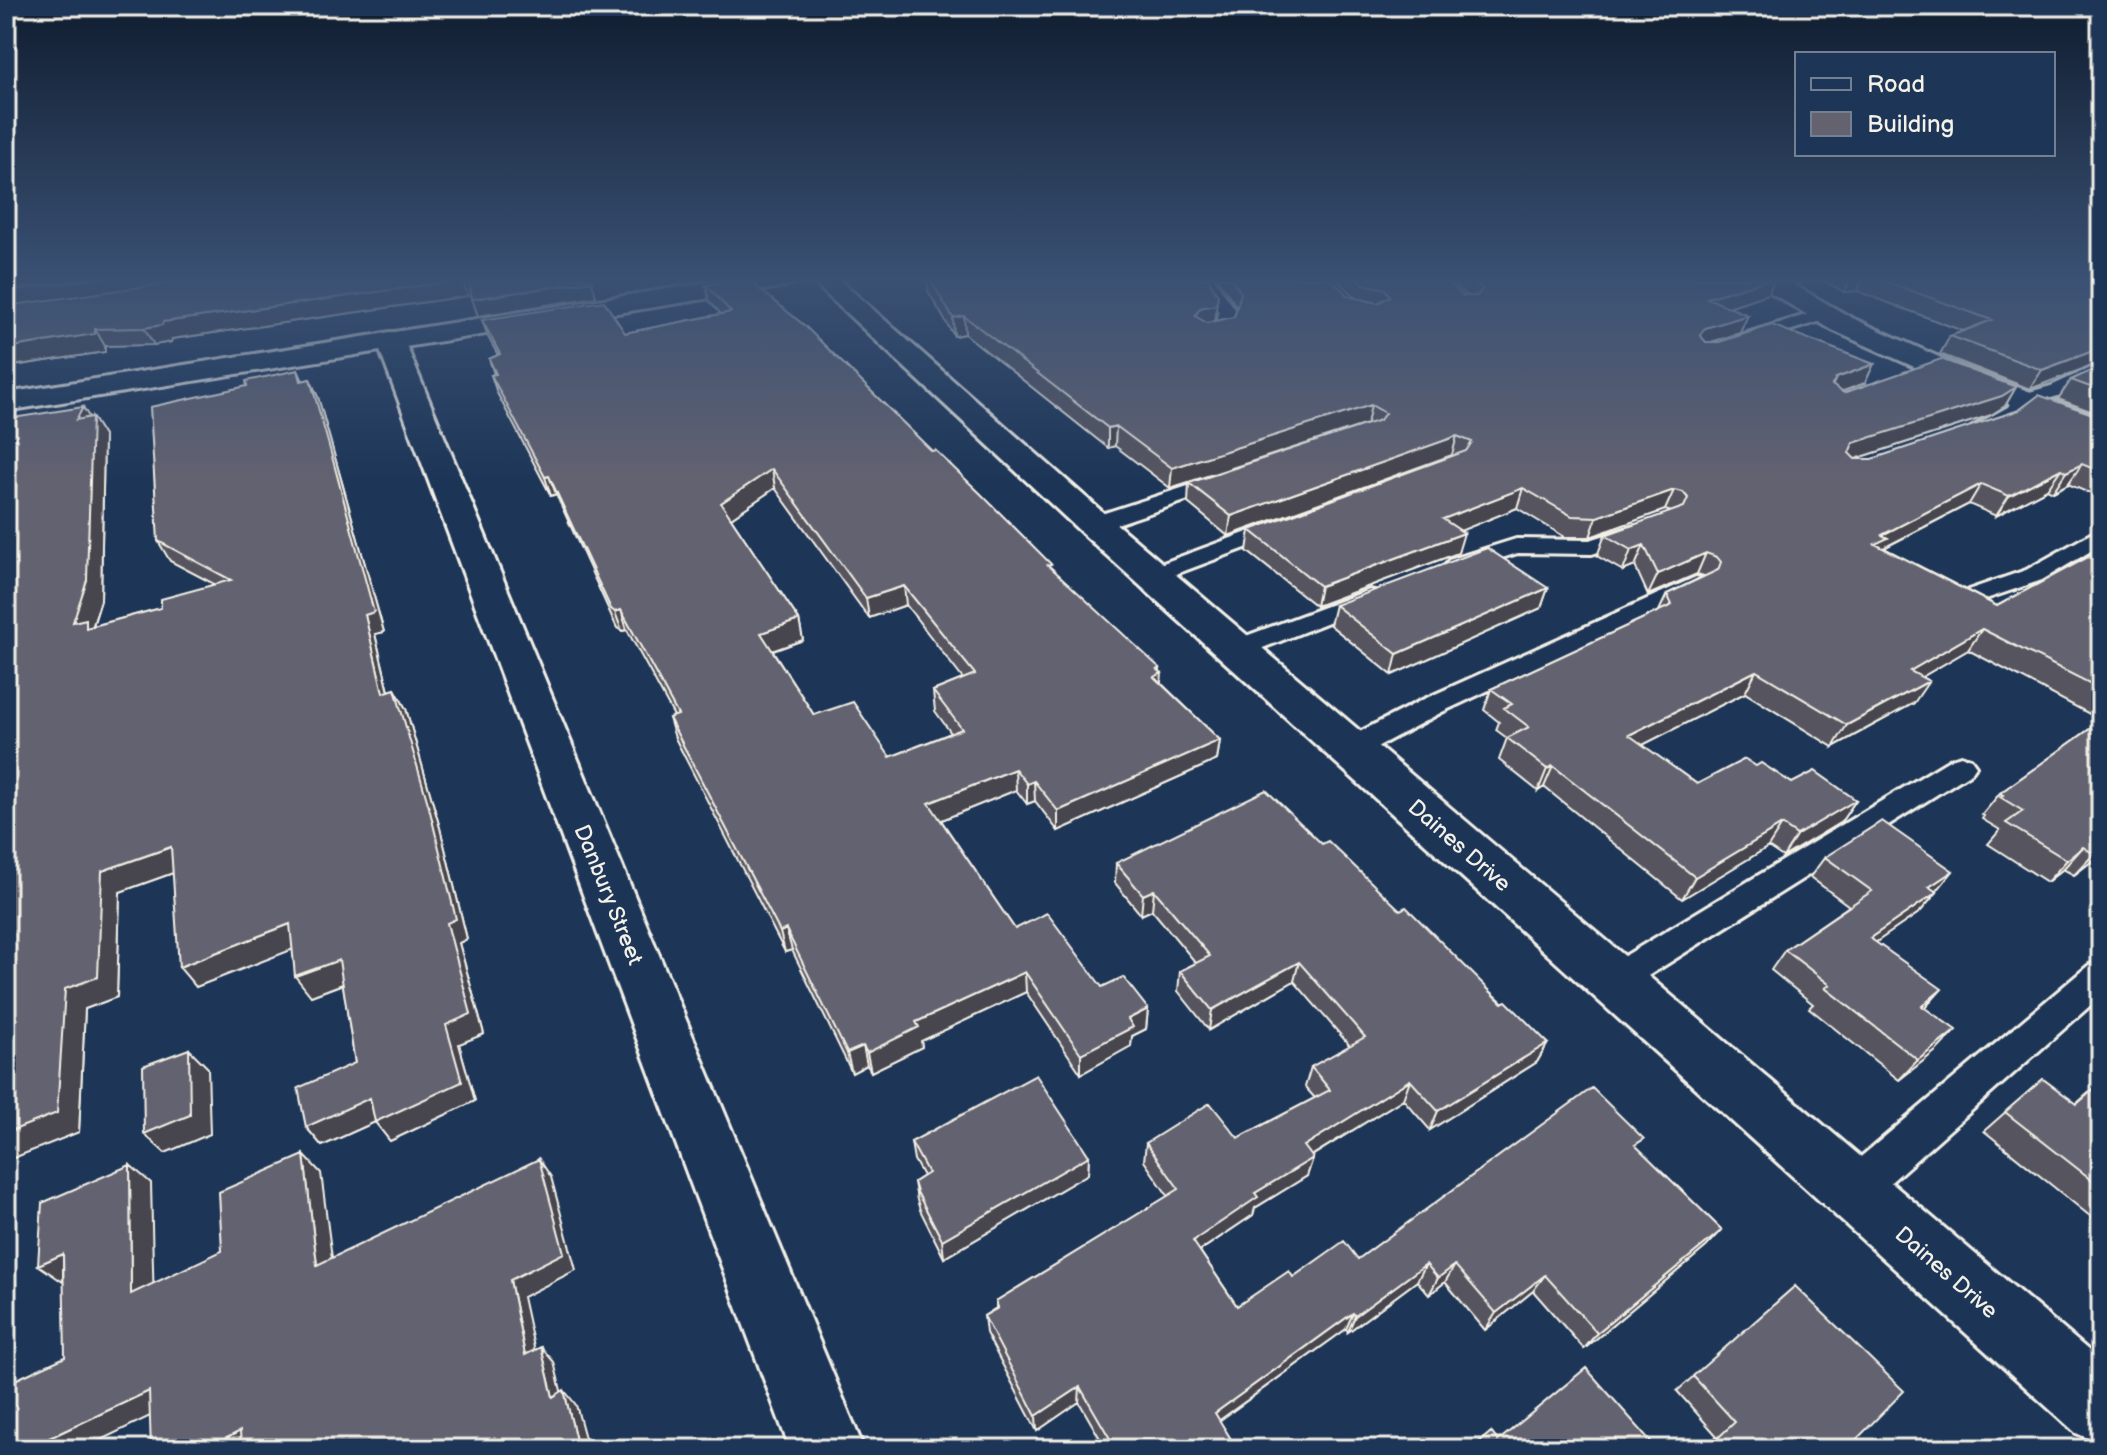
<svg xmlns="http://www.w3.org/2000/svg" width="2107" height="1455" viewBox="0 0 2107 1455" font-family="'Balsamiq Sans',sans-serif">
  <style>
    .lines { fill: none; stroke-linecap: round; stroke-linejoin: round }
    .service-casing { stroke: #f4f1e8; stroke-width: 6 }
    .minor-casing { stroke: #f4f1e8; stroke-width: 6 }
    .tertiary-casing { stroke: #f4f1e8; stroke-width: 6 }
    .service { fill: #1d3557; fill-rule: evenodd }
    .minor { fill: #1d3557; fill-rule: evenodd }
    .tertiary { fill: #1d3557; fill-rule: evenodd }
    .wall { fill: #56545f; stroke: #f4f1e8; stroke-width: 2; fill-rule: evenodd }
    .shaded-wall { fill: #46454e; stroke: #f4f1e8; stroke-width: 2 }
    .building { fill: #64626f; stroke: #f4f1e8; stroke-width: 2; fill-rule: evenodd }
    .labels { text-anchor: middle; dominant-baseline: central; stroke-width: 8; stroke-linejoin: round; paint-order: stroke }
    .street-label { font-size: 22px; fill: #f4f1e8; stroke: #1d3557 }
  </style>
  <rect width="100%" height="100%" fill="#1d3557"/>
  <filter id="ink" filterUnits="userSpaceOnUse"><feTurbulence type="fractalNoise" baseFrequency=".0125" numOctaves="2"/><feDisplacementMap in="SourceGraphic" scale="16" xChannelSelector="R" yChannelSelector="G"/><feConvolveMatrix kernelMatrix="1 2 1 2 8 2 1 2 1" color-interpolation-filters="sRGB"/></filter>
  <g filter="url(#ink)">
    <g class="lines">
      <defs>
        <path id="service" d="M 1197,278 L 1213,278 L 1237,312 L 1231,332 L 1205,338 L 1196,333 L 1199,329 L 1217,325 L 1219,312 Z
          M 1825,309 L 1831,310 L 1834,314 L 1831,318 L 1746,344 L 1737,339 L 1740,335 Z
          M 2101,363 L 2101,376 L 2065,394 L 2030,404 L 2023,415 L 1982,433 L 1972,427 L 2008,407 L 2015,396 L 2051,386 Z
          M 1222,475 L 1230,476 L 1233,481 L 1230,486 L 1102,529 L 1086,529 L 1083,524 L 1086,519 Z
          M 1283,519 L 1291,521 L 1294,526 L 1291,531 L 1160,580 L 1144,580 L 1140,575 L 1144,570 Z
          M 1634,526 L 1642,528 L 1645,533 L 1642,538 L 1592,554 L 1518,553 L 1457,572 L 1449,570 L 1445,565 L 1449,560 L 1516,539 L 1590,540 Z
          M 2101,528 L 2101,545 L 2042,580 L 1977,602 L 1968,600 L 1965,595 L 1968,590 L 2026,570 Z
          M 1696,577 L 1705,579 L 1708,584 L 1705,589 L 1442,712 L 1360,756 L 1350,759 L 1340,756 L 1336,749 L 1340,742 L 1422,700 Z
          M 1370,590 L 1379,592 L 1382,597 L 1379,602 L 1245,655 L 1236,657 L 1227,655 L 1223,649 L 1227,643 Z
          M 1961,756 L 1971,759 L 1976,766 L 1971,773 L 1624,991 L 1612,996 L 1600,991 L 1595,981 L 1600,971 L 1951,759 Z
          M 2101,961 L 2101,996 L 1866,1204 L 1852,1210 L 1838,1204 L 1832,1190 L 1838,1176 L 2089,965 Z"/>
        <path id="minor" d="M 809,278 L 837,278 L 1107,516 L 2101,1361 L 2101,1444 L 2076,1433 L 1081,532 Z
          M 1751,278 L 1782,278 L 1852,318 L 1950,362 L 2101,418 L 2101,439 L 1930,374 L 1832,330 L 1755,283 Z
          M 390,332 L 400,334 L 404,340 L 864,1449 L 790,1449 L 376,340 L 380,334 Z"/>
        <path id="tertiary" d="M 737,278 L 798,278 L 794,283 L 785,286 L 6,411 L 6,393 Z"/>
      </defs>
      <use href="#service" class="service-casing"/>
      <use href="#minor" class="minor-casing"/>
      <use href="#tertiary" class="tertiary-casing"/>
      <use href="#service" class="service"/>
      <use href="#minor" class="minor"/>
      <use href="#tertiary" class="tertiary"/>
    </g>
    <path class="wall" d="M 6,278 L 591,278 L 596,297 L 478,316 L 472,296 L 468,296 L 172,339 L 171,342 L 154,345 L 105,346 L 105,352 L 6,367 Z
      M 927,278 L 1208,278 L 1215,321 L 1234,317 L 1237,307 L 1217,278 L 1330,278 L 1348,296 L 1358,299 L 1335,278 L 1444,278 L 1463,296 L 1467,296 L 1448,278 L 1775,278 L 1768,294 L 1728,307 L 1740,333 L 1712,342 L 1865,383 L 1842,391 L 1844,393 L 2016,387 L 2005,406 L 1991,415 L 1855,459 L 1872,459 L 2101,417 L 2101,498 L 2068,484 L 2053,492 L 2047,489 L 1996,516 L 1969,504 L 1884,548 L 1997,606 L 2101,550 L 2101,720 L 1968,650 L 1922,677 L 1914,703 L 1833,747 L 1745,693 L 1642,745 L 1697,784 L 1756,766 L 1792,783 L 1856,800 L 1841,822 L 1783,857 L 1768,847 L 1682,899 L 1544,787 L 1538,791 L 1499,760 L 1507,738 L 1496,730 L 1499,722 L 1484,710 L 1491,689 L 1659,611 L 1667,594 L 1704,576 L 1697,574 L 1648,595 L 1635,566 L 1623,571 L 1597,556 L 1605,535 L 1672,512 L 1665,510 L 1590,537 L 1565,537 L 1517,508 L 1461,530 L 1458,553 L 1316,606 L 1247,551 L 1250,530 L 1453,456 L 1452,455 L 1228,536 L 1188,503 L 1189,483 L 1367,424 L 1170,488 L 1115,446 L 1108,448 L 965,334 L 954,336 L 928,291 Z
      M 1787,278 L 2101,278 L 2030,389 L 1940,354 L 1950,336 L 1963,331 L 1857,291 L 1844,292 L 1819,278 L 1799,284 Z
      M 706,285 L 757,287 L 1160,672 L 1161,683 L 1220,740 L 1217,760 L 1058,831 L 1035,801 L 1027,804 L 1016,790 L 941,820 L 1015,929 L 1102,987 L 1148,1009 L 1146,1029 L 1132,1036 L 1131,1046 L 1081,1074 L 1026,992 L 921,1041 L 922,1047 L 871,1072 L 867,1065 L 852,1073 L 792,950 L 785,952 L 675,738 L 669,718 L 674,716 L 627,630 L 622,631 L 617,628 L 556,494 L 551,496 L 497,393 L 491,375 L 494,374 L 489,359 L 498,355 L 488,337 L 482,320 L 625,333 L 721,314 L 709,301 ZM 775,488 L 869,618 L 906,605 L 963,679 L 933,691 L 935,711 L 951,733 L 890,757 L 814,715 L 773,651 L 803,640 L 799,620 L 731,518 Z
      M 2101,366 L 2101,415 L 2058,399 L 2071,380 Z
      M 298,370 L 303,381 L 310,379 L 318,397 L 384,632 L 375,634 L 389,691 L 395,689 L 406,709 L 440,828 L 467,939 L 459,943 L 484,1034 L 459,1044 L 475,1101 L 390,1141 L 375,1122 L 322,1146 L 306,1127 L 355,1063 L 343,984 L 311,996 L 292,949 L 196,987 L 173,873 L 120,892 L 117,997 L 85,1009 L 79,1132 L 92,417 L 104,436 L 101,600 L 93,626 L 161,608 L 214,584 L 170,561 L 158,541 L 247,386 Z
      M 1548,588 L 1541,608 L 1392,675 L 1330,625 L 1335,605 Z
      M 2101,721 L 2101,854 L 2074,875 L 2063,869 L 2047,882 L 1988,844 L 2000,830 L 1982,819 L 1984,816 L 1982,815 L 2000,793 Z
      M 1322,844 L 1400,910 L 1548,1043 L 1537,1062 L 1430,1130 L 1403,1099 L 1312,1156 L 1313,1158 L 1307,1176 L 1255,1208 L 1253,1215 L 1200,1251 L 1237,1306 L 1293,1277 L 1358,1259 L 1638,1148 L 1722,1230 L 1706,1247 L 1584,1349 L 1533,1291 L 1485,1330 L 1445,1282 L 1429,1295 L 1417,1281 L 1348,1332 L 1346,1329 L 1219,1421 L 1237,1449 L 1106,1449 L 1079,1402 L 1037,1431 L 986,1333 L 984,1316 L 996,1308 L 996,1301 L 1168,1196 L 1144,1161 L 1146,1143 L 1238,1138 L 1315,1098 L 1305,1087 L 1311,1067 L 1350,1046 L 1294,981 L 1209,1030 L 1178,991 L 1180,971 L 1196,963 L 1152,910 L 1141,915 L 1115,883 L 1116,863 Z
      M 1825,857 L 1937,892 L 1920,912 L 1876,942 L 1925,1008 L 1937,1050 L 1899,1080 L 1809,1008 L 1813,1004 L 1771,970 L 1785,950 L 1849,906 L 1810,877 Z
      M 2043,1079 L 2076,1104 L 2101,1082 L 2101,1225 L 1984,1131 Z
      M 911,1142 L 1089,1156 L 1088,1174 L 944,1258 L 920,1210 L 917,1200 L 914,1182 L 923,1176 L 914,1160 Z
      M 1795,1286 L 1847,1449 L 1703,1449 L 1717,1436 L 1677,1391 Z"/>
    <path class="shaded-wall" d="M 96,278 L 217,278 L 6,309 L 6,291 Z
      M 690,278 L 723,278 L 691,282 Z
      M 1773,278 L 1775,278 L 1768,294 L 1700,316 L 1707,298 Z
      M 1802,278 L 1819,278 L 1799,284 Z
      M 1851,278 L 1863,278 L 1857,291 L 1844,292 Z
      M 462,280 L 468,296 L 172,339 L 171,342 L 154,345 L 144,328 L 163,322 Z
      M 592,281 L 596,297 L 478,316 L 472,299 Z
      M 1218,295 L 1214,323 L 1198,326 L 1195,316 L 1200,308 Z
      M 1748,315 L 1740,333 L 1698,346 L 1700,335 L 1705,328 Z
      M 964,316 L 965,334 L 954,336 L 953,318 Z
      M 95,329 L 105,346 L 105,352 L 6,367 L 6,348 Z
      M 2101,348 L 2101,362 L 2030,389 L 2042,370 Z
      M 1874,364 L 1865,383 L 1827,397 L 1836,378 Z
      M 310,379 L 318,397 L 384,632 L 375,634 L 394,713 L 383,693 Z
      M 2016,387 L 2005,406 L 1991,415 L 1843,463 L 1853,443 Z
      M 1371,405 L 1367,424 L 1170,488 L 1172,468 Z
      M 83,407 L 92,422 L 92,417 L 104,436 L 101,600 L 90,634 L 73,622 L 76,420 Z
      M 1116,426 L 1115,446 L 1108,448 L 1108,428 Z
      M 1457,436 L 1452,455 L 1228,536 L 1231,516 Z
      M 2082,464 L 2068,484 L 2053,492 L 2066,472 Z
      M 772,469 L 775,488 L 725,522 L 721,503 Z
      M 2061,469 L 2047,489 L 1996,516 L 2009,496 Z
      M 549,476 L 556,494 L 551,496 L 545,477 Z
      M 1981,484 L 1969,504 L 1881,549 L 1863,564 L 1882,535 Z
      M 1523,488 L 1517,508 L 1438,540 L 1443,519 Z
      M 1674,490 L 1665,510 L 1590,537 L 1597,517 Z
      M 1464,533 L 1458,553 L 1316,606 L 1320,586 Z
      M 1644,545 L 1635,566 L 1623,571 L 1631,550 Z
      M 1706,553 L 1697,574 L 1648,595 L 1658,574 Z
      M 904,586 L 906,605 L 869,618 L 866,598 Z
      M 1548,588 L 1541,608 L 1392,675 L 1397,654 Z
      M 621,610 L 627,630 L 622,631 L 615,612 Z
      M 799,620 L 803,640 L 766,653 L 761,633 Z
      M 1982,629 L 1968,650 L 1896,692 L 1910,671 Z
      M 1160,668 L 1160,674 L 1162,673 L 1160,694 L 1154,677 L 1157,669 Z
      M 1756,671 L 1745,693 L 1619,757 L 1629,735 Z
      M 1929,681 L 1914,703 L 1833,747 L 1847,725 Z
      M 395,689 L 406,709 L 440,828 L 467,939 L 459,943 L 484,1034 L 459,1044 L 475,1101 L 390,1141 L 375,1122 L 322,1146 L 306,1127 L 446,1025 L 447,923 Z
      M 1220,740 L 1217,760 L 1058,831 L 1058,811 Z
      M 1553,766 L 1544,787 L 1538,791 L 1547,769 Z
      M 1015,769 L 1016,790 L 932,824 L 929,803 Z
      M 1034,781 L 1035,801 L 1027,804 L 1027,784 Z
      M 1856,800 L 1841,822 L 1783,857 L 1797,835 Z
      M 1782,825 L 1768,847 L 1682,899 L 1695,877 Z
      M 171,847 L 187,868 L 120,892 L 117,997 L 85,1009 L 79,1132 L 6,1161 L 6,1133 L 65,989 L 102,871 Z
      M 2083,847 L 2063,869 L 2047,882 L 2067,860 Z
      M 2101,848 L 2101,854 L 2074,875 L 2094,854 Z
      M 1953,871 L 1936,892 L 1929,887 Z
      M 1154,890 L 1152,910 L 1141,915 L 1143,895 Z
      M 1937,892 L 1920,912 L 1853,958 L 1870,938 Z
      M 290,924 L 304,945 L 196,987 L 179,967 Z
      M 786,929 L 792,950 L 785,952 L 780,932 Z
      M 339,960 L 353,980 L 311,996 L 295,976 Z
      M 1299,962 L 1294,981 L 1209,1030 L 1212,1010 Z
      M 1025,972 L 1026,992 L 921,1041 L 922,1047 L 871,1072 L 867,1053 L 916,1022 Z
      M 1942,989 L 1924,1009 L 1922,1006 Z
      M 1148,1009 L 1146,1029 L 1132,1036 L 1131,1046 L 1081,1074 L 1081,1054 L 1128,1019 Z
      M 1956,1030 L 1937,1050 L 1899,1080 L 1918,1060 Z
      M 1548,1043 L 1537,1062 L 1430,1130 L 1438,1111 Z
      M 863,1046 L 867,1065 L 852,1073 L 847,1053 Z
      M 189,1049 L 208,1068 L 210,1134 L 165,1153 L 144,1134 Z
      M 1410,1080 L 1403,1099 L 1298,1164 L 1304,1146 Z
      M 304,1155 L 321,1173 L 335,1281 L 317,1265 Z
      M 1089,1156 L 1088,1174 L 944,1258 L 942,1240 Z
      M 1313,1158 L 1307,1176 L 1255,1208 L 1253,1215 L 1189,1258 L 1193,1241 L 1255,1193 Z
      M 539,1159 L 551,1177 L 576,1270 L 523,1297 L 539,1370 L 525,1355 L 510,1280 Z
      M 130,1165 L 151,1183 L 154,1310 L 131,1294 Z
      M 1722,1230 L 1706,1247 L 1584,1349 L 1597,1333 Z
      M 63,1254 L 63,1282 L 38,1265 Z
      M 1426,1264 L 1417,1281 L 1348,1332 L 1355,1316 Z
      M 1455,1265 L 1445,1282 L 1429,1295 L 1438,1278 Z
      M 1545,1275 L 1533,1291 L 1485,1330 L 1496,1313 Z
      M 1353,1313 L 1346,1329 L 1210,1427 L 1215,1413 Z
      M 541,1347 L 554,1362 L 566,1411 L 553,1397 Z
      M 1080,1387 L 1079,1402 L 1037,1431 L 1036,1416 Z
      M 564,1390 L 576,1405 L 588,1449 L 578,1449 Z
      M 149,1391 L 173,1405 L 82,1449 L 26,1449 Z
      M 240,1431 L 254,1449 L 206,1449 Z"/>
    <path class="building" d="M 6,278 L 96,278 L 6,291 Z
      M 204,278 L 590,278 L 592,281 L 472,299 L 469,280 L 462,280 L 163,322 L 162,325 L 144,328 L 95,329 L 95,334 L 6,348 L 6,306 Z
      M 752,278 L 757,287 L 804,325 L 932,451 L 935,450 L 980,493 L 1051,564 L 1048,565 L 1160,668 L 1157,669 L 1162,673 L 1154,677 L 1220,740 L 1058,811 L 1034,781 L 1027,784 L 1015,769 L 929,803 L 1015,929 L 1047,913 L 1102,987 L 1123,977 L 1148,1009 L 1128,1019 L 1133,1027 L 1081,1054 L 1025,972 L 916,1022 L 919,1027 L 867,1053 L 863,1046 L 847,1053 L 786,929 L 780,932 L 669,718 L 678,715 L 621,610 L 615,612 L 611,609 L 549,476 L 545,477 L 491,375 L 496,374 L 489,359 L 500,354 L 482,320 L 604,301 L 625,333 L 731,312 L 706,285 ZM 772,469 L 866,598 L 904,586 L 975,674 L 933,691 L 962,729 L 890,757 L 853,702 L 814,715 L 761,633 L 799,620 L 721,503 Z
      M 929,278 L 1208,278 L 1218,295 L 1216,305 L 1200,308 L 1195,316 L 1207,323 L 1234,317 L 1241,293 L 1231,278 L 1330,278 L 1348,296 L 1378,303 L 1390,296 L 1385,289 L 1364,284 L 1357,278 L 1444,278 L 1463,296 L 1477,296 L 1482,289 L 1470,278 L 1773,278 L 1707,298 L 1748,315 L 1705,328 L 1700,335 L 1706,342 L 1719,342 L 1772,325 L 1874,364 L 1836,378 L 1832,385 L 1844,393 L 1941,359 L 2016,387 L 2002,396 L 1853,443 L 1849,453 L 1855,459 L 1872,459 L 2019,410 L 2039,395 L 2101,417 L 2101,472 L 2082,464 L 2066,472 L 2061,469 L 2009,496 L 1981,484 L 1882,535 L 1888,538 L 1875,544 L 1997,606 L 2101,550 L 2101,689 L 1982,629 L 1910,671 L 1929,681 L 1847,725 L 1756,671 L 1629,735 L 1697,784 L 1745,759 L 1756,766 L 1761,763 L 1792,783 L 1815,771 L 1856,800 L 1797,835 L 1782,825 L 1695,877 L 1553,766 L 1547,769 L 1507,738 L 1529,727 L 1504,708 L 1512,704 L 1491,689 L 1672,605 L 1667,594 L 1718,570 L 1721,562 L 1717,557 L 1706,553 L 1658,574 L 1644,545 L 1631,550 L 1605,535 L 1684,507 L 1688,498 L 1683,492 L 1674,490 L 1597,517 L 1572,516 L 1523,488 L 1443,519 L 1464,533 L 1320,586 L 1250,530 L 1466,451 L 1472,442 L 1457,436 L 1231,516 L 1189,483 L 1380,420 L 1385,413 L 1371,405 L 1172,468 L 1116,426 L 1108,428 L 964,316 L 953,318 Z
      M 1876,278 L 2101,278 L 2101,348 L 2042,370 L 1950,336 L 1992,320 Z
      M 2101,366 L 2101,391 L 2071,380 Z
      M 298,370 L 301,381 L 310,379 L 331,453 L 374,612 L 365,615 L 383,693 L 395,689 L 429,807 L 456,919 L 447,923 L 471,1014 L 446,1025 L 462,1082 L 375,1122 L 370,1098 L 306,1127 L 298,1088 L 355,1063 L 339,960 L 295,976 L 290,924 L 179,967 L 171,847 L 102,871 L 98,977 L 65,989 L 57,1113 L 6,1133 L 6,419 L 83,407 L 76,420 L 92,417 L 87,580 L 73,622 L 86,619 L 86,628 L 161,608 L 161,599 L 231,580 L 158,541 L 150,407 L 247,386 L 246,381 Z
      M 1487,548 L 1548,588 L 1397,654 L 1335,605 Z
      M 2101,721 L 2101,848 L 2094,854 L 2083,847 L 2067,860 L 2006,823 L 2023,811 L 2000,797 L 2003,795 L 2000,793 Z
      M 1266,790 L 1322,844 L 1328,841 L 1400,910 L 1406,907 L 1502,1003 L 1506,1001 L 1548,1043 L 1438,1111 L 1410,1080 L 1304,1146 L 1313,1158 L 1255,1193 L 1258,1197 L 1193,1241 L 1237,1306 L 1289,1271 L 1293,1277 L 1344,1241 L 1358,1259 L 1592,1088 L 1644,1139 L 1635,1145 L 1722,1230 L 1597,1333 L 1545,1275 L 1496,1313 L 1455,1265 L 1438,1278 L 1426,1264 L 1355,1316 L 1353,1313 L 1215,1413 L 1237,1449 L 1116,1449 L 1080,1387 L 1036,1416 L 984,1316 L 998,1308 L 996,1301 L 1179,1189 L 1146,1143 L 1210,1103 L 1238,1138 L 1330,1090 L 1311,1067 L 1365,1037 L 1299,962 L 1212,1010 L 1180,971 L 1210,956 L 1154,890 L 1143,895 L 1116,863 Z
      M 1882,821 L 1953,871 L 1929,887 L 1937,892 L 1870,938 L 1942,989 L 1922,1006 L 1956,1030 L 1918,1060 L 1825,988 L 1830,985 L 1785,950 L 1872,891 L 1825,857 Z
      M 189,1049 L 190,1115 L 144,1134 L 143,1066 Z
      M 1036,1075 L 1089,1156 L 942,1240 L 917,1192 L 914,1182 L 928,1173 L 911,1142 Z
      M 2043,1079 L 2077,1104 L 2101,1083 L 2101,1187 L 2005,1112 Z
      M 304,1155 L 317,1265 L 539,1159 L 564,1253 L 510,1280 L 525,1355 L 541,1347 L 553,1397 L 564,1390 L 578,1449 L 241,1449 L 240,1431 L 206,1449 L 151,1449 L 149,1391 L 26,1449 L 6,1449 L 6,1384 L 65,1357 L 63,1254 L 38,1265 L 42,1203 L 130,1165 L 131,1294 L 222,1251 L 219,1192 Z
      M 1795,1286 L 1904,1391 L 1847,1449 L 1706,1449 L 1735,1422 L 1693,1376 Z
      M 1586,1368 L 1653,1444 L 1647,1449 L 1471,1449 L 1491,1432 L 1498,1441 Z"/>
  </g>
  <linearGradient id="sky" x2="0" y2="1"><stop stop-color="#101d30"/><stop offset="0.58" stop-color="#3a5174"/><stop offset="1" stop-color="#3a5174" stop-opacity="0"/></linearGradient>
  <rect width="2107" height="482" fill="url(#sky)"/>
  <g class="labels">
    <g class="street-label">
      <text transform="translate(1459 846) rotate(41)">Daines Drive</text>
      <text transform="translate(608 895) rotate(68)">Danbury Street</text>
      <text transform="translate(1946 1273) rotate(41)">Daines Drive</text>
    </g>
  </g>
  <rect width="2107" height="1455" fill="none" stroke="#1d3557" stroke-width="32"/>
  <rect x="16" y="16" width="2075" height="1423" fill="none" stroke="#f4f1e8" stroke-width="3" filter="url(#ink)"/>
  <rect x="1795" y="52" width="260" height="104" fill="#1d3557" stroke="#738091" stroke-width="2"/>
  <rect x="1811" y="78" width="40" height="12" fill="#1d3557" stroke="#738091" stroke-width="2"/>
  <text x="1867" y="92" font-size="24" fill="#f4f1e8">Road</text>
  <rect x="1811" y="112" width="40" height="24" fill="#64626f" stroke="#738091" stroke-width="2"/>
  <text x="1867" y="132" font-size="24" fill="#f4f1e8">Building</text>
</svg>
